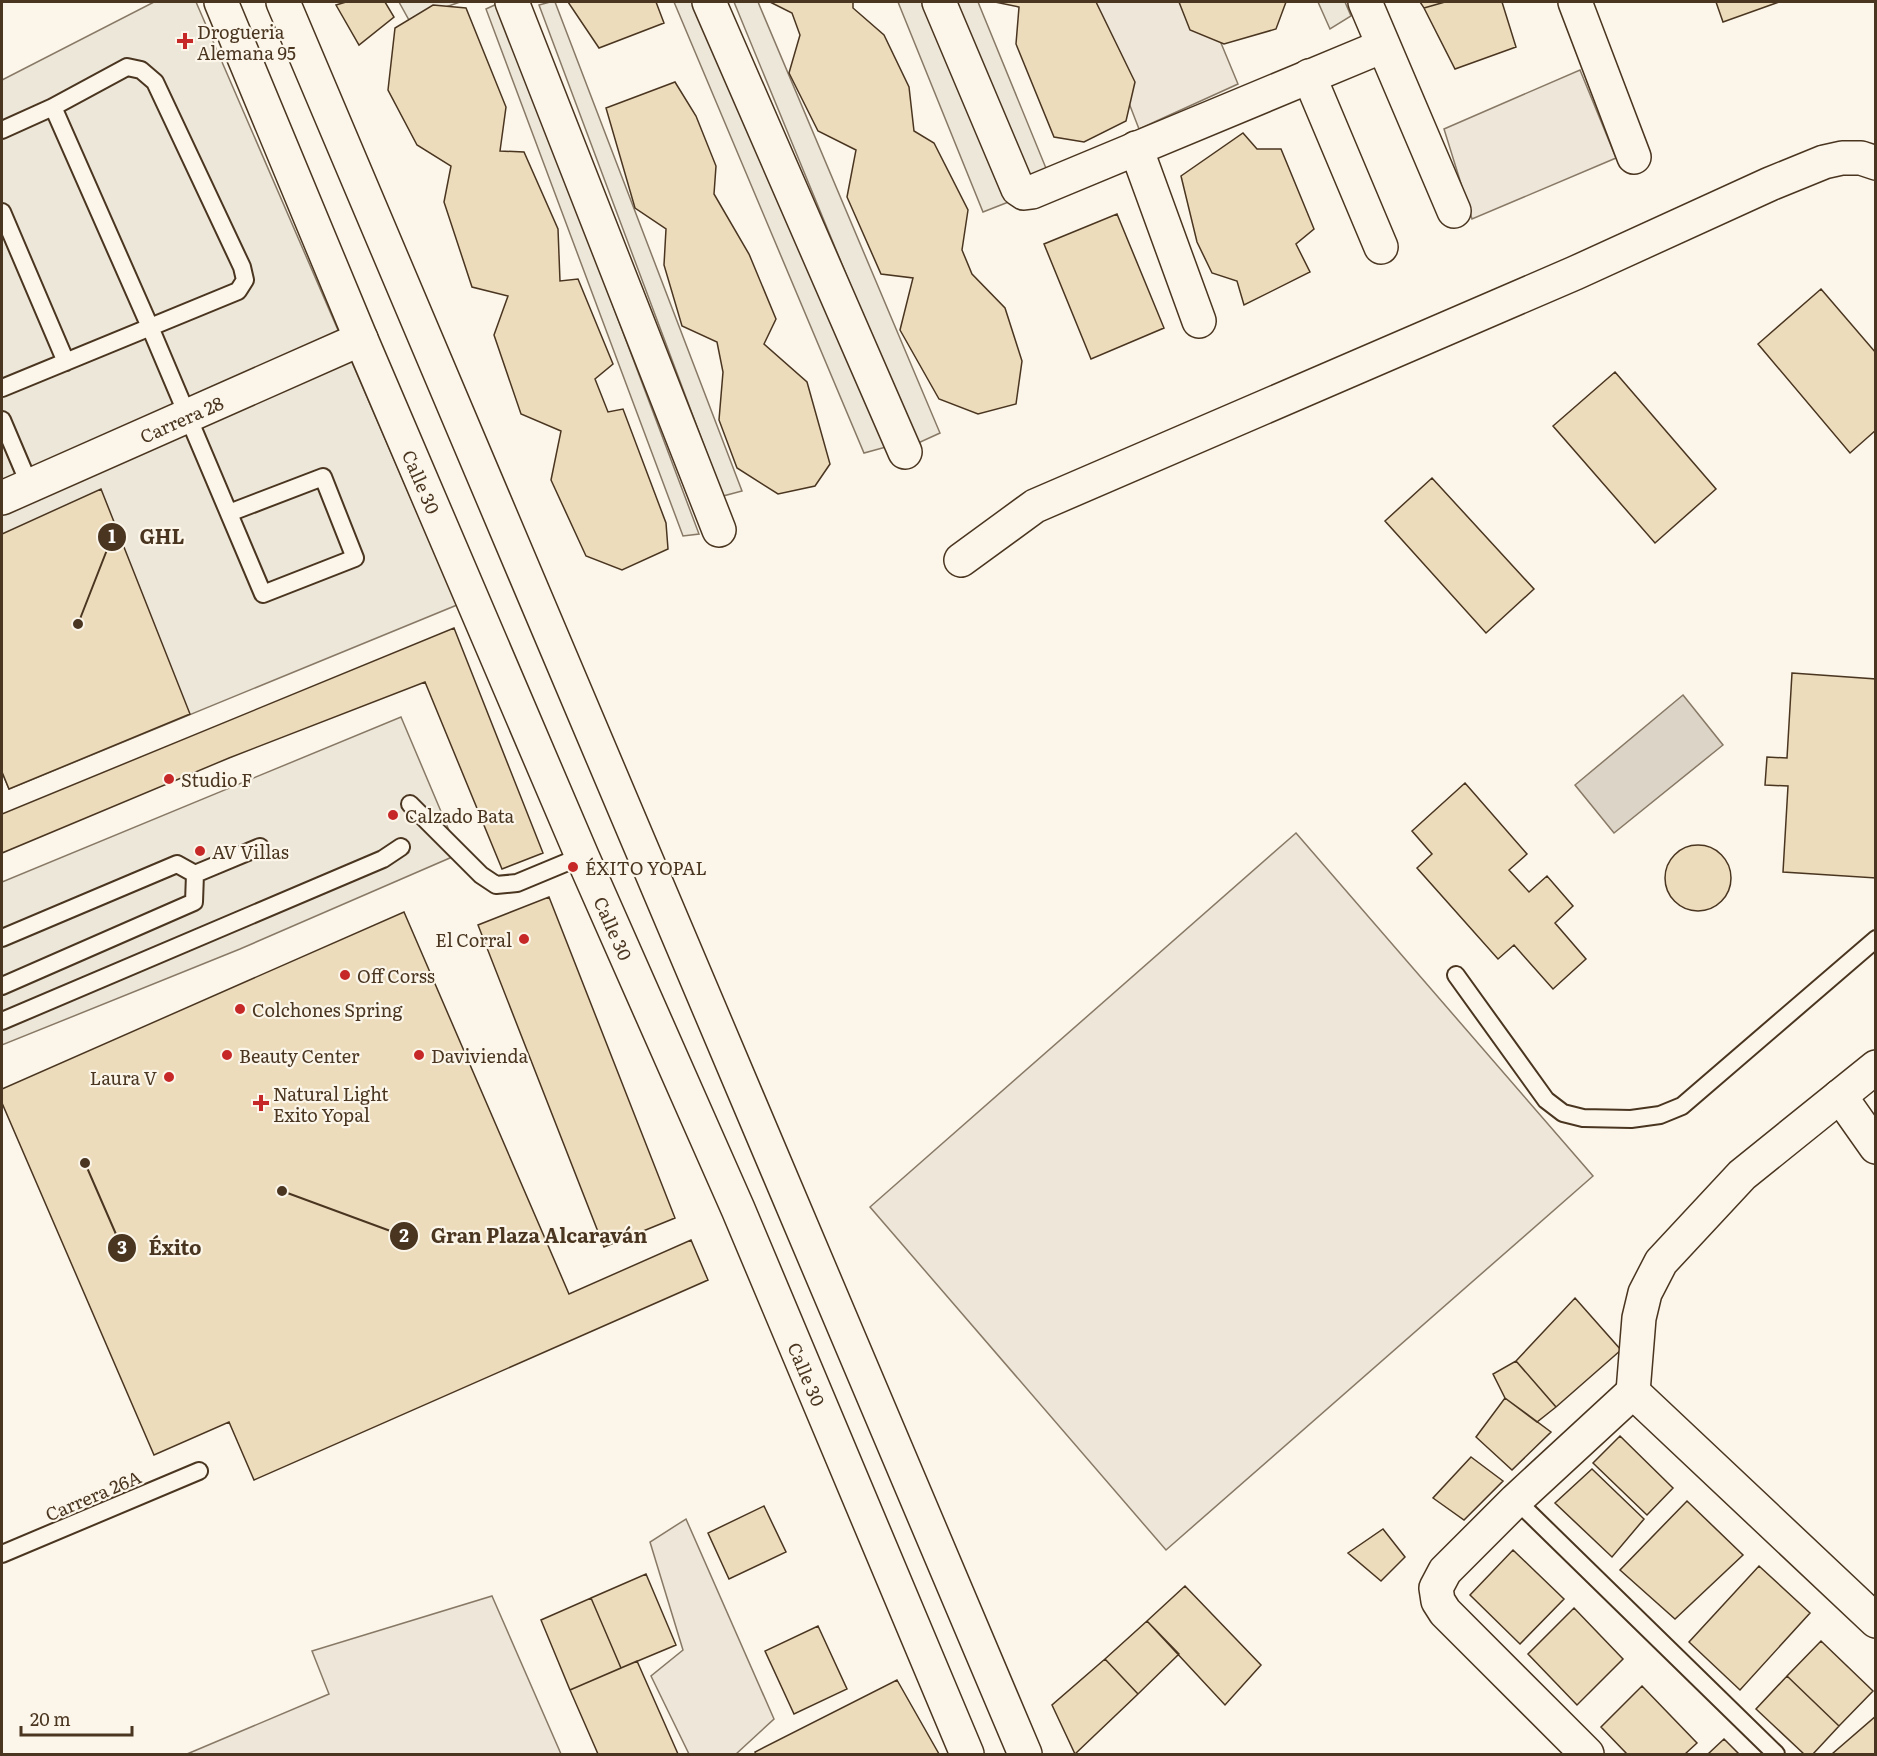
<svg xmlns="http://www.w3.org/2000/svg" width="1877" height="1756" viewBox="0 0 1877 1756" font-family="Literata,serif">
  <style>
    .green { fill: #ede6d9; stroke: #887966; stroke-width: 1.5 }
    .parking { fill: #ede7d9; stroke: #887966; stroke-width: 1.5 }
    .water { fill: #dcd4c6; stroke: #887966; stroke-width: 1.5 }
    .building { fill: #ecdcbc; stroke: #4a3520; stroke-width: 1.5 }
    .lines { fill: none; stroke-linecap: round; stroke-linejoin: round }
    .lane-casing { stroke: #4a3520; stroke-width: 20 }
    .street-casing { stroke: #4a3520; stroke-width: 36 }
    .secondary-casing { stroke: #4a3520; stroke-width: 36 }
    .lane { stroke: #fbf6e9; stroke-width: 16 }
    .street { stroke: #fbf6e9; stroke-width: 33 }
    .secondary { stroke: #fbf6e9; stroke-width: 33 }
    .poi-dot { fill: #c62828; stroke: #fbf6e9; stroke-width: 2 }
    .labels { text-anchor: middle; dominant-baseline: central; stroke-width: 4.5; stroke-linejoin: round; paint-order: stroke }
    .poi-label { font-size: 18px; fill: #4a3520; stroke: #fbf6e9; text-anchor: start }
    .street-label { font-size: 18px; fill: #4a3520; stroke: #fbf6e9 }
    .leader { fill: none; stroke: #4a3520; stroke-width: 2 }
    .callout-dot { fill: #4a3520; stroke: #fbf6e9; stroke-width: 2 }
    .mark-label { font-size: 18px; text-anchor: middle; font-weight: bold; fill: #fff }
    .callout-label { font-size: 20px; text-anchor: middle; font-weight: bold; fill: #4a3520; stroke: #fbf6e9; stroke-width: 4.5; stroke-linejoin: round; paint-order: stroke }
  </style>
  <rect width="100%" height="100%" fill="#fbf6e9"/>
  <path class="green" d="M 1090,2 L 1204,2 L 1238,84 L 1139,129 Z
    M 1580,70 L 1616,158 L 1472,219 L 1444,129 Z
    M 1296,833 L 1593,1176 L 1166,1550 L 870,1207 Z
    M 686,1519 L 774,1719 L 736,1754 L 689,1754 L 651,1676 L 683,1650 L 650,1542 Z
    M 492,1596 L 561,1754 L 187,1754 L 329,1694 L 312,1651 Z"/>
  <path class="parking" d="M 154,2 L 196,2 L 457,605 L 9,789 L 2,772 L 2,80 Z
    M 399,2 L 460,2 L 409,20 Z
    M 550,2 L 555,2 L 742,491 L 723,496 L 539,5 Z
    M 674,2 L 692,2 L 886,447 L 864,453 Z
    M 734,2 L 758,2 L 940,433 L 916,444 Z
    M 898,2 L 927,2 L 1011,201 L 983,212 Z
    M 950,2 L 978,2 L 1050,178 L 1027,188 Z
    M 1318,2 L 1345,2 L 1351,16 L 1330,29 Z
    M 499,3 L 699,534 L 683,536 L 486,9 Z
    M 401,717 L 459,854 L 240,949 L 2,1045 L 2,882 Z"/>
  <path class="water" d="M 1683,695 L 1723,745 L 1614,833 L 1575,785 Z"/>
  <path class="building" d="M 346,2 L 385,2 L 394,17 L 359,45 L 336,5 Z
    M 568,2 L 656,2 L 664,23 L 599,48 Z
    M 770,2 L 853,2 L 853,8 L 884,35 L 909,87 L 914,131 L 934,143 L 968,210 L 962,250 L 972,274 L 1005,308 L 1022,361 L 1016,404 L 978,414 L 939,399 L 900,330 L 913,278 L 881,274 L 847,197 L 856,150 L 818,131 L 789,73 L 800,35 L 792,13 Z
    M 995,2 L 1096,2 L 1135,82 L 1126,121 L 1084,142 L 1054,137 L 1016,44 L 1019,7 Z
    M 1179,2 L 1286,2 L 1276,29 L 1224,44 L 1190,30 Z
    M 1420,2 L 1445,2 L 1424,8 Z
    M 1445,2 L 1502,2 L 1516,47 L 1455,69 L 1424,8 Z
    M 1716,2 L 1779,2 L 1723,22 Z
    M 433,5 L 466,8 L 506,107 L 500,151 L 524,152 L 558,229 L 560,281 L 578,279 L 613,364 L 595,379 L 608,412 L 623,409 L 666,523 L 668,549 L 622,570 L 586,556 L 551,480 L 561,431 L 521,414 L 494,335 L 508,296 L 472,287 L 444,202 L 451,166 L 417,145 L 388,90 L 395,28 Z
    M 675,82 L 696,116 L 716,166 L 714,194 L 749,254 L 776,319 L 764,344 L 807,382 L 830,464 L 815,486 L 778,494 L 737,468 L 719,420 L 723,372 L 717,342 L 682,326 L 664,265 L 666,229 L 635,208 L 606,108 Z
    M 1243,133 L 1257,149 L 1281,149 L 1314,229 L 1296,244 L 1310,272 L 1244,305 L 1237,281 L 1212,273 L 1197,242 L 1181,176 Z
    M 1117,214 L 1164,328 L 1091,359 L 1044,244 Z
    M 1821,289 L 1876,353 L 1876,430 L 1850,453 L 1758,344 Z
    M 1615,372 L 1716,489 L 1655,543 L 1553,426 Z
    M 1432,478 L 1534,589 L 1486,633 L 1385,521 Z
    M 101,489 L 190,714 L 9,789 L 2,772 L 2,534 Z
    M 454,628 L 543,853 L 502,869 L 425,682 L 229,758 L 2,853 L 2,814 Z
    M 1792,673 L 1876,679 L 1876,878 L 1783,872 L 1788,786 L 1765,785 L 1767,757 L 1787,758 Z
    M 1465,783 L 1527,854 L 1509,870 L 1529,892 L 1547,876 L 1573,906 L 1555,923 L 1586,959 L 1553,989 L 1514,945 L 1498,959 L 1417,868 L 1432,854 L 1412,831 Z
    M1665 878a33 33 0 1 1 66 0a33 33 0 1 1-66 0Z
    M 549,897 L 675,1218 L 604,1247 L 478,925 Z
    M 404,912 L 569,1294 L 691,1240 L 708,1280 L 254,1480 L 229,1422 L 154,1455 L 2,1103 L 2,1089 Z
    M 1575,1298 L 1621,1350 L 1556,1407 L 1516,1361 Z
    M 1516,1361 L 1556,1407 L 1537,1422 L 1505,1398 L 1493,1374 Z
    M 1505,1398 L 1551,1432 L 1512,1470 L 1476,1437 Z
    M 1620,1436 L 1673,1488 L 1647,1515 L 1593,1463 Z
    M 1471,1457 L 1503,1481 L 1464,1520 L 1433,1498 Z
    M 1592,1469 L 1644,1519 L 1612,1557 L 1555,1503 Z
    M 1687,1501 L 1743,1555 L 1675,1619 L 1620,1570 Z
    M 764,1506 L 786,1552 L 729,1579 L 708,1533 Z
    M 1383,1529 L 1405,1557 L 1381,1581 L 1348,1553 Z
    M 1513,1550 L 1564,1599 L 1520,1644 L 1470,1595 Z
    M 1759,1566 L 1810,1613 L 1740,1690 L 1689,1642 Z
    M 646,1574 L 676,1645 L 621,1668 L 591,1598 Z
    M 1185,1586 L 1261,1665 L 1225,1705 L 1147,1621 Z
    M 591,1598 L 621,1668 L 570,1690 L 541,1620 Z
    M 1574,1608 L 1623,1659 L 1577,1705 L 1528,1654 Z
    M 1147,1621 L 1179,1654 L 1138,1694 L 1105,1659 Z
    M 818,1626 L 847,1689 L 794,1714 L 765,1651 Z
    M 1821,1641 L 1873,1691 L 1839,1726 L 1787,1676 Z
    M 1105,1659 L 1138,1694 L 1075,1754 L 1052,1705 Z
    M 637,1661 L 678,1754 L 598,1754 L 570,1690 Z
    M 1787,1676 L 1839,1726 L 1813,1754 L 1804,1754 L 1756,1709 Z
    M 897,1680 L 939,1754 L 756,1754 L 755,1752 Z
    M 1642,1686 L 1697,1743 L 1685,1754 L 1627,1754 L 1601,1727 Z
    M 1876,1716 L 1876,1754 L 1832,1754 Z
    M 1724,1739 L 1739,1754 L 1708,1754 Z"/>
  <g class="lines">
    <defs>
      <path id="lane" d="M 53,107 L 150,327 L 263,594 L 355,558 L 323,477 L 229,513
        M 2,130 L 53,107 L 127,67 L 141,70 L 155,82 L 242,267 L 245,280 L 238,291 L 2,388
        M 2,212 L 66,362
        M 2,420 L 30,486
        M 410,804 L 481,875 L 496,885 L 517,883 L 582,856
        M 195,874 L 260,847
        M 2,938 L 177,864 L 195,874
        M 1456,975 L 1546,1100 L 1563,1113 L 1583,1118 L 1631,1119 L 1660,1115 L 1682,1106 L 1876,939
        M 2,986 L 194,902 L 195,874
        M 2,1021 L 383,859 L 401,847
        M 1516,1500 L 1776,1754
        M 2,1554 L 199,1471"/>
      <g id="street">
        <path d="M 512,2 L 719,530"/>
        <path d="M 709,2 L 905,452"/>
        <path d="M 939,2 L 1018,189 L 1024,193 L 1032,192 L 1383,46"/>
        <path d="M 1365,2 L 1454,211"/>
        <path d="M 1575,2 L 1634,157"/>
        <path d="M 1309,76 L 1381,247"/>
        <path d="M 1136,148 L 1199,321"/>
        <path id="s1" d="M 2,498 L 361,339"/>
        <path d="M 961,560 L 1035,506 L 1575,273 L 1770,184 L 1824,162 L 1842,158 L 1861,158 L 1876,163"/>
        <path d="M 1840,1096 L 1876,1147"/>
        <path d="M 1633,1392 L 1639,1318 L 1645,1293 L 1661,1262 L 1742,1175 L 1876,1067"/>
        <path d="M 1587,1754 L 1445,1612 L 1438,1601 L 1436,1588 L 1445,1571 L 1516,1500 L 1633,1392 L 1876,1621"/>
      </g>
      <g id="secondary">
        <path id="s2" d="M 221,2 L 361,339 L 582,856 L 738,1209 L 967,1754"/>
        <path d="M 283,2 L 1025,1754"/>
      </g>
    </defs>
    <use href="#lane" class="lane-casing"/>
    <use href="#street" class="street-casing"/>
    <use href="#secondary" class="secondary-casing"/>
    <use href="#lane" class="lane"/>
    <use href="#street" class="street"/>
    <use href="#secondary" class="secondary"/>
  </g>
  <g class="poi-dot">
    <path d="M182 32h6v6h6v6h-6v6h-6v-6h-6v-6h6z"/>
    <circle cx="169" cy="779" r="6"/>
    <circle cx="393" cy="815" r="6"/>
    <circle cx="200" cy="851" r="6"/>
    <circle cx="573" cy="867" r="6"/>
    <circle cx="524" cy="939" r="6"/>
    <circle cx="345" cy="975" r="6"/>
    <circle cx="240" cy="1009" r="6"/>
    <circle cx="227" cy="1055" r="6"/>
    <circle cx="419" cy="1055" r="6"/>
    <circle cx="169" cy="1077" r="6"/>
    <path d="M258 1094h6v6h6v6h-6v6h-6v-6h-6v-6h6z"/>
  </g>
  <g class="labels">
    <g class="poi-label">
      <text x="197" y="31">Drogueria<tspan x="197" dy="21">Alemana 95</tspan></text>
      <text x="181" y="779">Studio F</text>
      <text x="405" y="815">Calzado Bata</text>
      <text x="212" y="851">AV Villas</text>
      <text x="585" y="867">ÉXITO YOPAL</text>
      <text x="512" y="939" text-anchor="end">El Corral</text>
      <text x="357" y="975">Off Corss</text>
      <text x="252" y="1009">Colchones Spring</text>
      <text x="239" y="1055">Beauty Center</text>
      <text x="431" y="1055">Davivienda</text>
      <text x="157" y="1077" text-anchor="end">Laura V</text>
      <text x="273" y="1093">Natural Light<tspan x="273" dy="21">Exito Yopal</tspan></text>
    </g>
    <g class="street-label">
      <text stroke="none"><textPath href="#s1" startOffset="196">Carrera 28</textPath></text>
      <text stroke="none"><textPath href="#s2" startOffset="520">Calle 30</textPath></text>
      <text stroke="none"><textPath href="#s2" startOffset="1006">Calle 30</textPath></text>
      <text stroke="none"><textPath href="#s2" startOffset="1492">Calle 30</textPath></text>
      <text transform="translate(93 1495) rotate(-23)">Carrera 26A</text>
    </g>
  </g>
  <path class="leader" d="M78 624L112 537M282 1191L404 1236M85 1163L122 1248"/>
  <g class="callout-dot">
    <circle cx="78" cy="624" r="6"/>
    <circle cx="282" cy="1191" r="6"/>
    <circle cx="85" cy="1163" r="6"/>
    <circle cx="112" cy="537" r="15"/>
    <circle cx="404" cy="1236" r="15"/>
    <circle cx="122" cy="1248" r="15"/>
  </g>
  <g class="mark-label">
    <text x="112" y="543">1</text>
    <text x="404" y="1242">2</text>
    <text x="122" y="1254">3</text>
  </g>
  <g class="callout-label">
    <text x="162" y="544">GHL</text>
    <text x="539" y="1243">Gran Plaza Alcaraván</text>
    <text x="175" y="1255">Éxito</text>
  </g>
  <rect width="1877" height="1756" fill="none" stroke="#4a3520" stroke-width="6"/>
  <path d="M21 1726v9h111v-9" fill="none" stroke="#4a3520" stroke-width="3"/>
  <text x="30" y="1726" font-size="18" fill="#4a3520" stroke="#fbf6e9" stroke-width="4.5" paint-order="stroke">20 m</text>
</svg>
